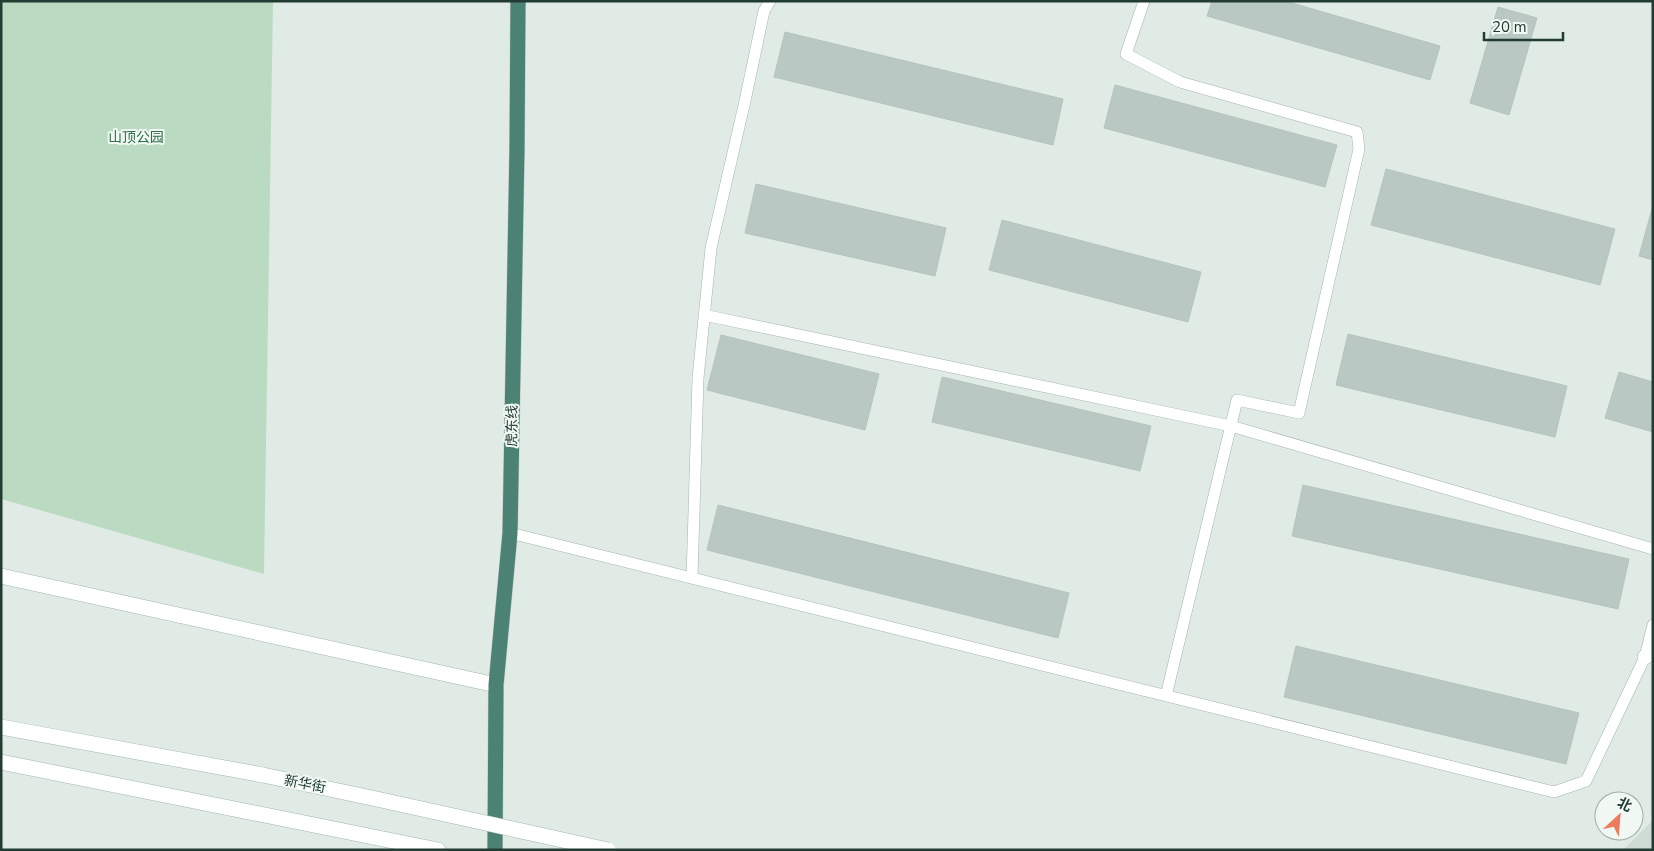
<svg xmlns="http://www.w3.org/2000/svg" width="1654" height="851" viewBox="0 0 1654 851" font-family="'Nunito Sans','Noto Sans SC',sans-serif">
  <style>
    .built { fill: #cfdbd5 }
    .green { fill: #badbc2 }
    .building { fill: #b9c8c2; stroke: #b3c4bd }
    .lines { fill: none; stroke-linecap: round; stroke-linejoin: round }
    .service-casing { stroke: #a4b3ad; stroke-width: 12 }
    .tertiary-casing { stroke: #a4b3ad; stroke-width: 16 }
    .secondary-casing { stroke: #a0b6ad; stroke-width: 16 }
    .trunk-casing { stroke: #c1c8c6; stroke-width: 16 }
    .service { stroke: #fff; stroke-width: 11 }
    .tertiary { stroke: #fff; stroke-width: 15 }
    .secondary { stroke: #fff; stroke-width: 15 }
    .trunk { stroke: #4b8274; stroke-width: 15 }
    .secondary-bridge-casing { stroke: #a0b6ad; stroke-width: 16; stroke-linecap: butt }
    .secondary-bridge { stroke: #fff; stroke-width: 15 }
    .labels { text-anchor: middle; dominant-baseline: central; stroke-width: 4; stroke-linejoin: round; paint-order: stroke }
    .park-label { font-size: 14px; fill: #2d7045; stroke: #f1f8f4 }
    .street-label { font-size: 14px; fill: #223b33; stroke: #f1f8f4 }
  </style>
  <rect width="100%" height="100%" fill="#e1ebe6"/>
  <path class="built" d="M 1653,820 L 1653,850 L 1623,850 Z"/>
  <path class="green" d="M 1,1 L 273,1 L 264,574 L 1,499 Z"/>
  <path class="building" d="M 1212,1 L 1285,1 L 1440,46 L 1430,80 L 1207,16 Z
    M 1498,7 L 1537,18 L 1509,115 L 1470,103 Z
    M 785,32 L 1063,99 L 1053,145 L 774,77 Z
    M 1115,85 L 1337,145 L 1325,187 L 1104,128 Z
    M 1386,169 L 1615,229 L 1600,285 L 1371,225 Z
    M 756,184 L 946,228 L 935,276 L 745,233 Z
    M 1652,209 L 1653,209 L 1653,260 L 1639,256 Z
    M 1002,220 L 1201,272 L 1188,322 L 989,270 Z
    M 1348,334 L 1567,386 L 1555,437 L 1336,385 Z
    M 721,335 L 879,374 L 865,430 L 707,390 Z
    M 1619,372 L 1653,382 L 1653,432 L 1605,418 Z
    M 942,377 L 1151,426 L 1140,471 L 932,422 Z
    M 1303,485 L 1629,559 L 1618,609 L 1292,536 Z
    M 718,505 L 1069,593 L 1058,638 L 707,550 Z
    M 1296,646 L 1579,713 L 1566,764 L 1284,697 Z"/>
  <g class="lines">
    <defs>
      <path id="service" d="M 1144,1 L 1126,54 L 1180,82 L 1357,132 L 1359,149 L 1299,413 L 1237,400 L 1166,696
        M 704,315 L 1231,426 L 1653,549
        M 510,533 L 1554,792 L 1586,781 L 1645,657 L 1653,625
        M 692,578 L 698,378 L 711,248 L 745,101 L 764,11 L 770,1"/>
      <path id="tertiary" d="M 1645,657 L 1653,651"/>
      <path id="secondary" d="M 1,576 L 496,685
        M 1,762 L 438,850"/>
      <path id="trunk" d="M 495,850 L 496,685 L 510,533 L 517,148 L 518,1"/>
    </defs>
    <use href="#service" class="service-casing"/>
    <use href="#tertiary" class="tertiary-casing"/>
    <use href="#secondary" class="secondary-casing"/>
    <use href="#trunk" class="trunk-casing"/>
    <use href="#service" class="service"/>
    <use href="#tertiary" class="tertiary"/>
    <use href="#secondary" class="secondary"/>
    <use href="#trunk" class="trunk"/>
    <defs>
      <path id="secondary-bridge" d="M 1,727 L 263,775 L 372,798 L 608,850"/>
    </defs>
    <use href="#secondary-bridge" class="secondary-bridge-casing"/>
    <use href="#secondary-bridge" class="secondary-bridge"/>
  </g>
  <g class="labels">
    <g class="park-label">
      <text x="136" y="137">山顶公园</text>
    </g>
    <g class="street-label">
      <text transform="translate(512 426) rotate(-89)">虎东线</text>
      <text transform="translate(305 784) rotate(11)">新华街</text>
    </g>
  </g>
  <rect width="1654" height="851" fill="none" stroke="#223b33" stroke-width="5"/>
  <g transform="translate(1619 816) rotate(26)"><circle r="24" fill="#f1f8f4" stroke="#9eaca7"/>
  <path d="M0-4L9 19L0 12L-9 19Z" fill="#ed7b5d"/>
  <text y="-8" font-size="14" font-weight="bold" text-anchor="middle" fill="#223b33">北</text>
  </g>
  <path d="M1484 32v8h79v-8" fill="none" stroke="#223b33" stroke-width="2.5"/>
  <text x="1492" y="32" font-size="15" fill="#223b33" stroke="#f1f8f4" stroke-width="4" paint-order="stroke">20 m</text>
</svg>
